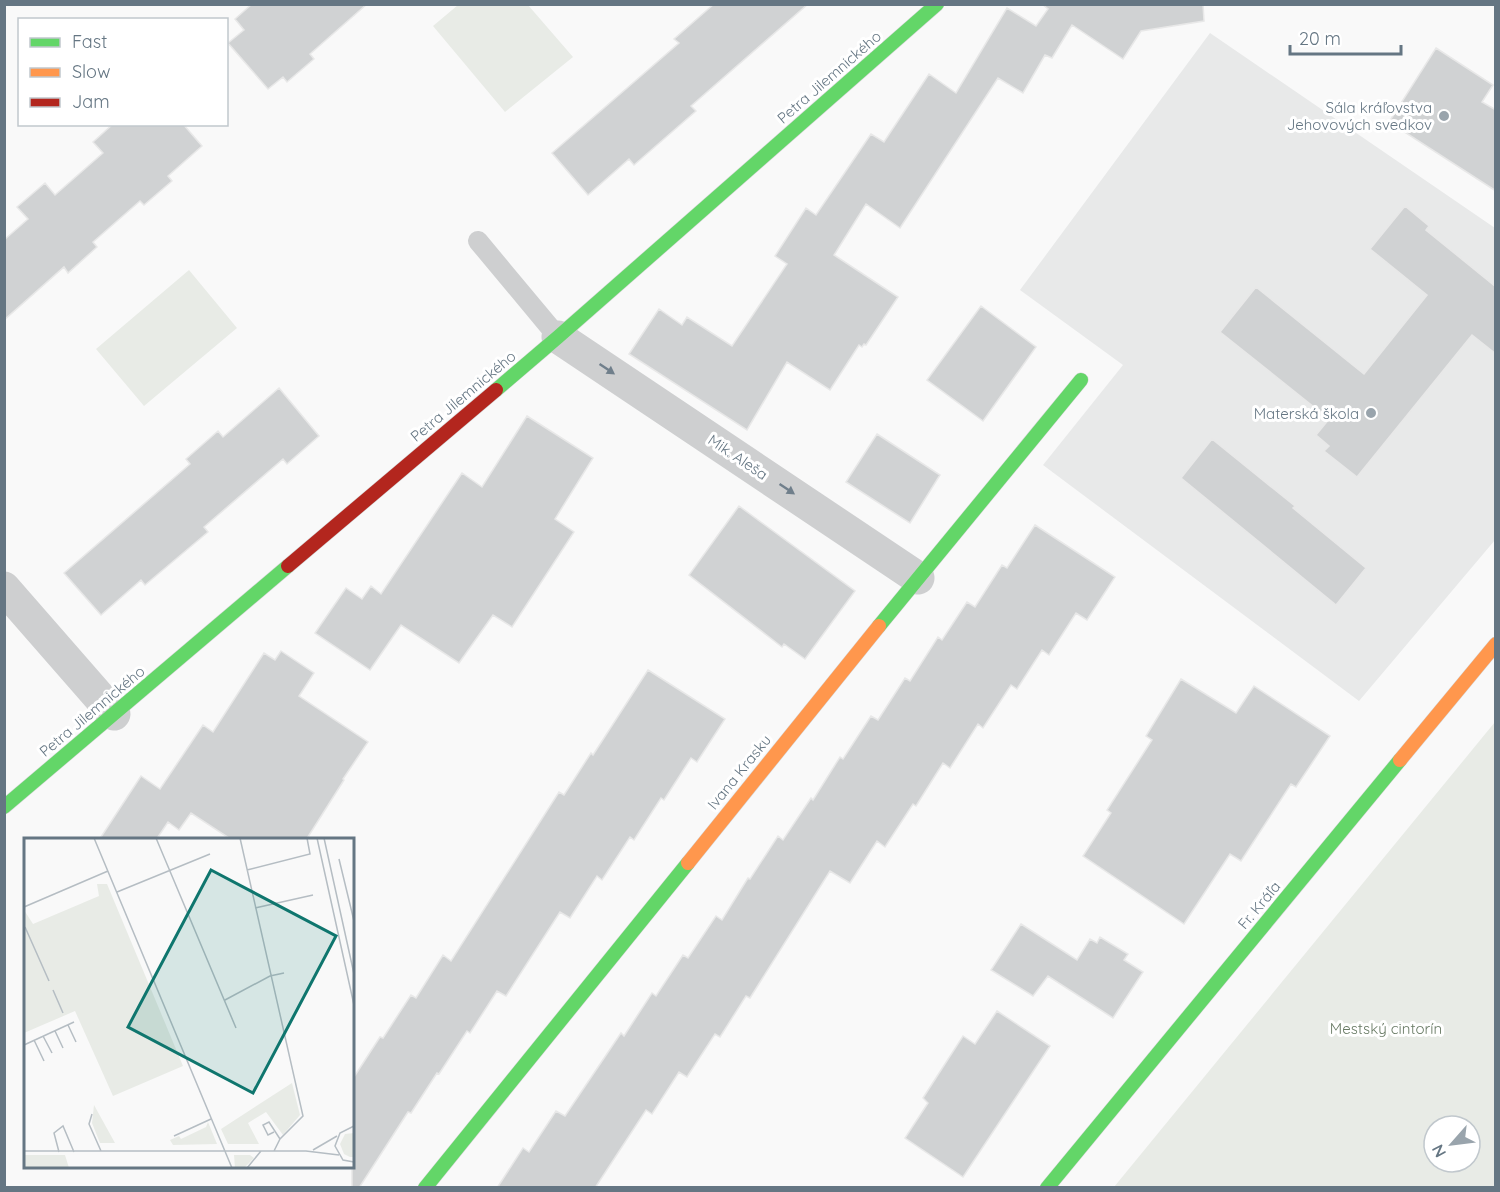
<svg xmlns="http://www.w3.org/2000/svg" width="1500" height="1192" viewBox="0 0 1500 1192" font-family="Quicksand,sans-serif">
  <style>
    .built { fill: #e8e9e9 }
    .green { fill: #e8ebe6; fill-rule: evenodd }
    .building { fill: #d0d2d3; stroke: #e8e8e8; stroke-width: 1.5 }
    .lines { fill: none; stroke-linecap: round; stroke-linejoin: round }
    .fast-casing { stroke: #d5d6d7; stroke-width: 15 }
    .slow-casing { stroke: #d5d6d7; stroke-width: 15 }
    .jam-casing { stroke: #d5d6d7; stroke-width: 15 }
    .lane { stroke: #cecfd0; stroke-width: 20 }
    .street { stroke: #cecfd0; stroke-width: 33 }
    .fast { stroke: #63d668; stroke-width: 14 }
    .slow { stroke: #ff974d; stroke-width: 14 }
    .jam { stroke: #b3261e; stroke-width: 14 }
    .oneway { fill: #707f8b }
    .poi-dot { fill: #99a4ac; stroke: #fff; stroke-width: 2 }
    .labels { text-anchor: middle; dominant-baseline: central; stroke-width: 6; stroke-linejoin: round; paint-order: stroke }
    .street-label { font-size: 15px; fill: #657683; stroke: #fff }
    .poi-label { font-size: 15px; fill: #657683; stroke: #fff; text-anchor: end }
    .park-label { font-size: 15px; fill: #687a64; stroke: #fff }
    .inset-road { fill: none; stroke: #b5bdc3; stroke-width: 1.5 }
    .view { fill: #0f766e; fill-opacity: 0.15; stroke: #0f766e; stroke-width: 3 }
    .inset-edge { fill: none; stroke: #657683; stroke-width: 3 }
  </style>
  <rect width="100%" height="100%" fill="#f9f9f9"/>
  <path class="built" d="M 1210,33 L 1495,228 L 1495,540 L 1359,701 L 1043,465 L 1123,365 L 1020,290 Z"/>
  <path class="green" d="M 458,5 L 528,5 L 573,57 L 505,112 L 433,26 Z
    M 189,270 L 237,328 L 144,406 L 96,349 Z
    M 1495,722 L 1495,1187 L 1114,1187 ZM 1434,1126 L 1470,1126 L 1470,1162 L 1434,1162 Z"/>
  <path class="building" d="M 252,4 L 367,4 L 310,54 L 314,59 L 287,82 L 283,77 L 268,89 L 228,43 L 244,30 L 235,19 Z
    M 714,4 L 808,4 L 691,106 L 696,111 L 634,165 L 629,159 L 588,195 L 552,153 L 679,43 L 674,39 Z
    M 1042,4 L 1203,4 L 1204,21 L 1141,31 L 1123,59 L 1072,25 L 1052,58 L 1045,55 L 1023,93 L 998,78 L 900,228 L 866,204 L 834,255 L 898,297 L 866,345 L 864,344 L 862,347 L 859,345 L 830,390 L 787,362 L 747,430 L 629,354 L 659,309 L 682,325 L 687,317 L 732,346 L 787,264 L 775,256 L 806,208 L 816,215 L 871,134 L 884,142 L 929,74 L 956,93 L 1007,8 L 1036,26 L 1048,9 Z
    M 1436,48 L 1493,85 L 1482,102 L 1496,110 L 1496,191 L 1389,122 Z
    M 113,124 L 183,124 L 202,146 L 168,176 L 172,181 L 144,205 L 140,201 L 93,242 L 97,247 L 68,273 L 64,267 L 4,320 L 4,240 L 28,219 L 17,207 L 45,183 L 55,195 L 103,153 L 93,142 Z
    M 1405,206 L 1429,226 L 1426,230 L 1496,287 L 1496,354 L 1472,335 L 1357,477 L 1324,451 L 1329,446 L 1316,435 L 1329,419 L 1220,332 L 1256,287 L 1364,374 L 1427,295 L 1370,249 Z
    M 981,306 L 1036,347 L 983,421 L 927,380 Z
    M 279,388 L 319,436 L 287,464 L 283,459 L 204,527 L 208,532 L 145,585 L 141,580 L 101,615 L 64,573 L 190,464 L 186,459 L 218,431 L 223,437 Z
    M 527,416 L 593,458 L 555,519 L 574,532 L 512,627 L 493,615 L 459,663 L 401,625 L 370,670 L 315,633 L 346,588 L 362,599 L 371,586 L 381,594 L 462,473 L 482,487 Z
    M 877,434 L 940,475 L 910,523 L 846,482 Z
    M 1212,439 L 1295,506 L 1293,508 L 1366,568 L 1336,605 L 1181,478 Z
    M 739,506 L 855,591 L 805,659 L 784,644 L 782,647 L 689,575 Z
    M 1035,525 L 1115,577 L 1087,620 L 1076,613 L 1049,655 L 1042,650 L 1017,689 L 1011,685 L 983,728 L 978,724 L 950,768 L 943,763 L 916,806 L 913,804 L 885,847 L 877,841 L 850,883 L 830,871 L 750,998 L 746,996 L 720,1037 L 715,1034 L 687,1077 L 679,1072 L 652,1114 L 646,1110 L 595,1188 L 497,1188 L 523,1148 L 529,1152 L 556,1111 L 565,1116 L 621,1033 L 624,1036 L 652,993 L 656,996 L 683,955 L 688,958 L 716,916 L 722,920 L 748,878 L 750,879 L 778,836 L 783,840 L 811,798 L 813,800 L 840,757 L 843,759 L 871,716 L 878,720 L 905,678 L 910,681 L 938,637 L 942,640 L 967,602 L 975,607 L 1002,565 L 1007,568 Z
    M 281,651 L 314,673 L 299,696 L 368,742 L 343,779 L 344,780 L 306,840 L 232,840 L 191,813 L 179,830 L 168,822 L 156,840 L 99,840 L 141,776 L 160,789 L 203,725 L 213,732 L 264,653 L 275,660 Z
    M 648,670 L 725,719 L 697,762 L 691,758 L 664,800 L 661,798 L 634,840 L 630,837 L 602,880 L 597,876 L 570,918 L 560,912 L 506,996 L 497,991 L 470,1033 L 467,1031 L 439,1074 L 437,1073 L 411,1113 L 408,1112 L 359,1188 L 352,1188 L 352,1080 L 380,1037 L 383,1038 L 411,995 L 416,998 L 443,955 L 451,961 L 559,792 L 564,795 L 591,753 L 593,755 Z
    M 1181,679 L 1236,713 L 1254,686 L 1330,736 L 1296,787 L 1291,784 L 1241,861 L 1230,854 L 1184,924 L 1083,856 L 1111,813 L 1107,810 L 1152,740 L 1146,736 Z
    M 1021,924 L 1077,960 L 1090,939 L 1097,943 L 1100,937 L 1128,954 L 1124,960 L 1143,972 L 1113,1018 L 1048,976 L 1033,996 L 991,970 Z
    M 997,1011 L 1050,1046 L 963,1177 L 905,1138 L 928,1103 L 923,1098 L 963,1036 L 975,1044 Z"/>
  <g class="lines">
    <defs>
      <path id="fast" d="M 496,390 L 558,337 L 937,4
        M 879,626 L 1081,380
        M 4,807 L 288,566
        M 425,1188 L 688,863
        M 1047,1188 L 1400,760"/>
      <path id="slow" d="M 1400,760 L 1496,644
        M 688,863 L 879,626"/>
      <path id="jam" d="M 288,566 L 496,390"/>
    </defs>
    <use href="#fast" class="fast-casing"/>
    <use href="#slow" class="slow-casing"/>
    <use href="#jam" class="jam-casing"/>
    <path class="lane" d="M 478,241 L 558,337"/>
    <path class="street" d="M 558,337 L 918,578
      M 4,588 L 114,714"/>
    <use href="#fast" class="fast"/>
    <use href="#slow" class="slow"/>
    <use href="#jam" class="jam"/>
  </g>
  <defs><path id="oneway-solid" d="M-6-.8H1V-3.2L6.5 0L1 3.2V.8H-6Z" transform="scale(1.5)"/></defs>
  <g class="oneway">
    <use href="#oneway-solid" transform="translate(607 369) rotate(34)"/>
    <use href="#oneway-solid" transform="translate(787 489) rotate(34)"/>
  </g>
  <g class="poi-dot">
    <circle cx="1444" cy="116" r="6"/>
    <circle cx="1371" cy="413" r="6"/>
  </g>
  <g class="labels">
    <g class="street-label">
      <text transform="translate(829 77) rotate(-41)">Petra Jilemnického</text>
      <text transform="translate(463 396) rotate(-40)">Petra Jilemnického</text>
      <text transform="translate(738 457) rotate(34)">Mik. Aleša</text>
      <text transform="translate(92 711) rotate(-40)">Petra Jilemnického</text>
      <text transform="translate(739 772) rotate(-51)">Ivana Krasku</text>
      <text transform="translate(1259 905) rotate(-50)">Fr. Kráľa</text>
    </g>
    <g class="poi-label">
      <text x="1432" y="107">Sála kráľovstva<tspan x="1432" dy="17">Jehovových svedkov</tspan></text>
      <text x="1359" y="413">Materská škola</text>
    </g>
    <g class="park-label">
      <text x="1386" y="1028">Mestský cintorín</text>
    </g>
  </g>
  <g transform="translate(24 838)">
    <rect width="330" height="330" fill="#f9f9f9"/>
    <path d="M 73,46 L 83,46 L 159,228 L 89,258 L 51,173 L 0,195 L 0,72 L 9,86 L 75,58 ZM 268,245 L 276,277 L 259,297 L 242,274 L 224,285 L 235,306 L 204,306 L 197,291 ZM 70,267 L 91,305 L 76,305 L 68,285 ZM 184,284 L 193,306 L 149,307 L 146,302 L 155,298 L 157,301 L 182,289 ZM 330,295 L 330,319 L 326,319 L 320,316 L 316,306 L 321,296 ZM 0,317 L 41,317 L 45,330 L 0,330 ZM 210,317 L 226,317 L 230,320 L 220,330 L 211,330 Z" fill="#e8ebe6"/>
    <path class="inset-road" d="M 70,0 L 208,330M 132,0 L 212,190M 216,0 L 279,278 L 256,301 L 250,313M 293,0 L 330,167M 300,0 L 330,136M 315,21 L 330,83M 223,32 L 286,16 L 283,0M 93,54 L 186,16M 0,69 L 84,33M 231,70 L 289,57M 1,89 L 25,143M 29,152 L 39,175M 201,162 L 246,138 L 260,135M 44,187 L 52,204M 31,193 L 39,210M 19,198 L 28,215M 10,202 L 20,223M 0,207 L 50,184M 68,276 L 65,286 L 77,313M 330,288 L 316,295 L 311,308 L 319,322 L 330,324M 250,294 L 244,297 L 239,287 L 245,284 L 256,301M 150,298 L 187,281M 289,312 L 313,298M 0,313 L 282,313 L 315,317M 35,314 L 30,295 L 39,288 L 50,314M 223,330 L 237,313"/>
    <path class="view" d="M 187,32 L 312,98 L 229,255 L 104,189 Z"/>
    <rect width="330" height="330" class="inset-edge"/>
  </g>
  <rect width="1500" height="1192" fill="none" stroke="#657683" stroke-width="12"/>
  <rect x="18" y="18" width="210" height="108" fill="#ffffff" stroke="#c1c8cd" stroke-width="1.5"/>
  <rect x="30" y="38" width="30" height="9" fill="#63d668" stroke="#c1c8cd" stroke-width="1.5"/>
  <text x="72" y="48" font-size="18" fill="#657683">Fast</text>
  <rect x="30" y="68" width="30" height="9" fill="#ff974d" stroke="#c1c8cd" stroke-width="1.5"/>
  <text x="72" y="78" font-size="18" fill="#657683">Slow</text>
  <rect x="30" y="98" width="30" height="9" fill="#b3261e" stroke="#c1c8cd" stroke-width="1.5"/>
  <text x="72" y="108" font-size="18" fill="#657683">Jam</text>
  <g transform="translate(1452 1144) rotate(242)"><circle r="28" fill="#ffffff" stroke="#c1c8cd" stroke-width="1.5"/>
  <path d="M0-4.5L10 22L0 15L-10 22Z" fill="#99a4ac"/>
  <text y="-9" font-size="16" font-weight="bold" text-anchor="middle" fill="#657683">N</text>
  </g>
  <path d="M1290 45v9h111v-9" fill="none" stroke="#657683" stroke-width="3"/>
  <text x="1299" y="45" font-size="18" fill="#657683" stroke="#ffffff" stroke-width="4.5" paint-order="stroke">20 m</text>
</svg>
